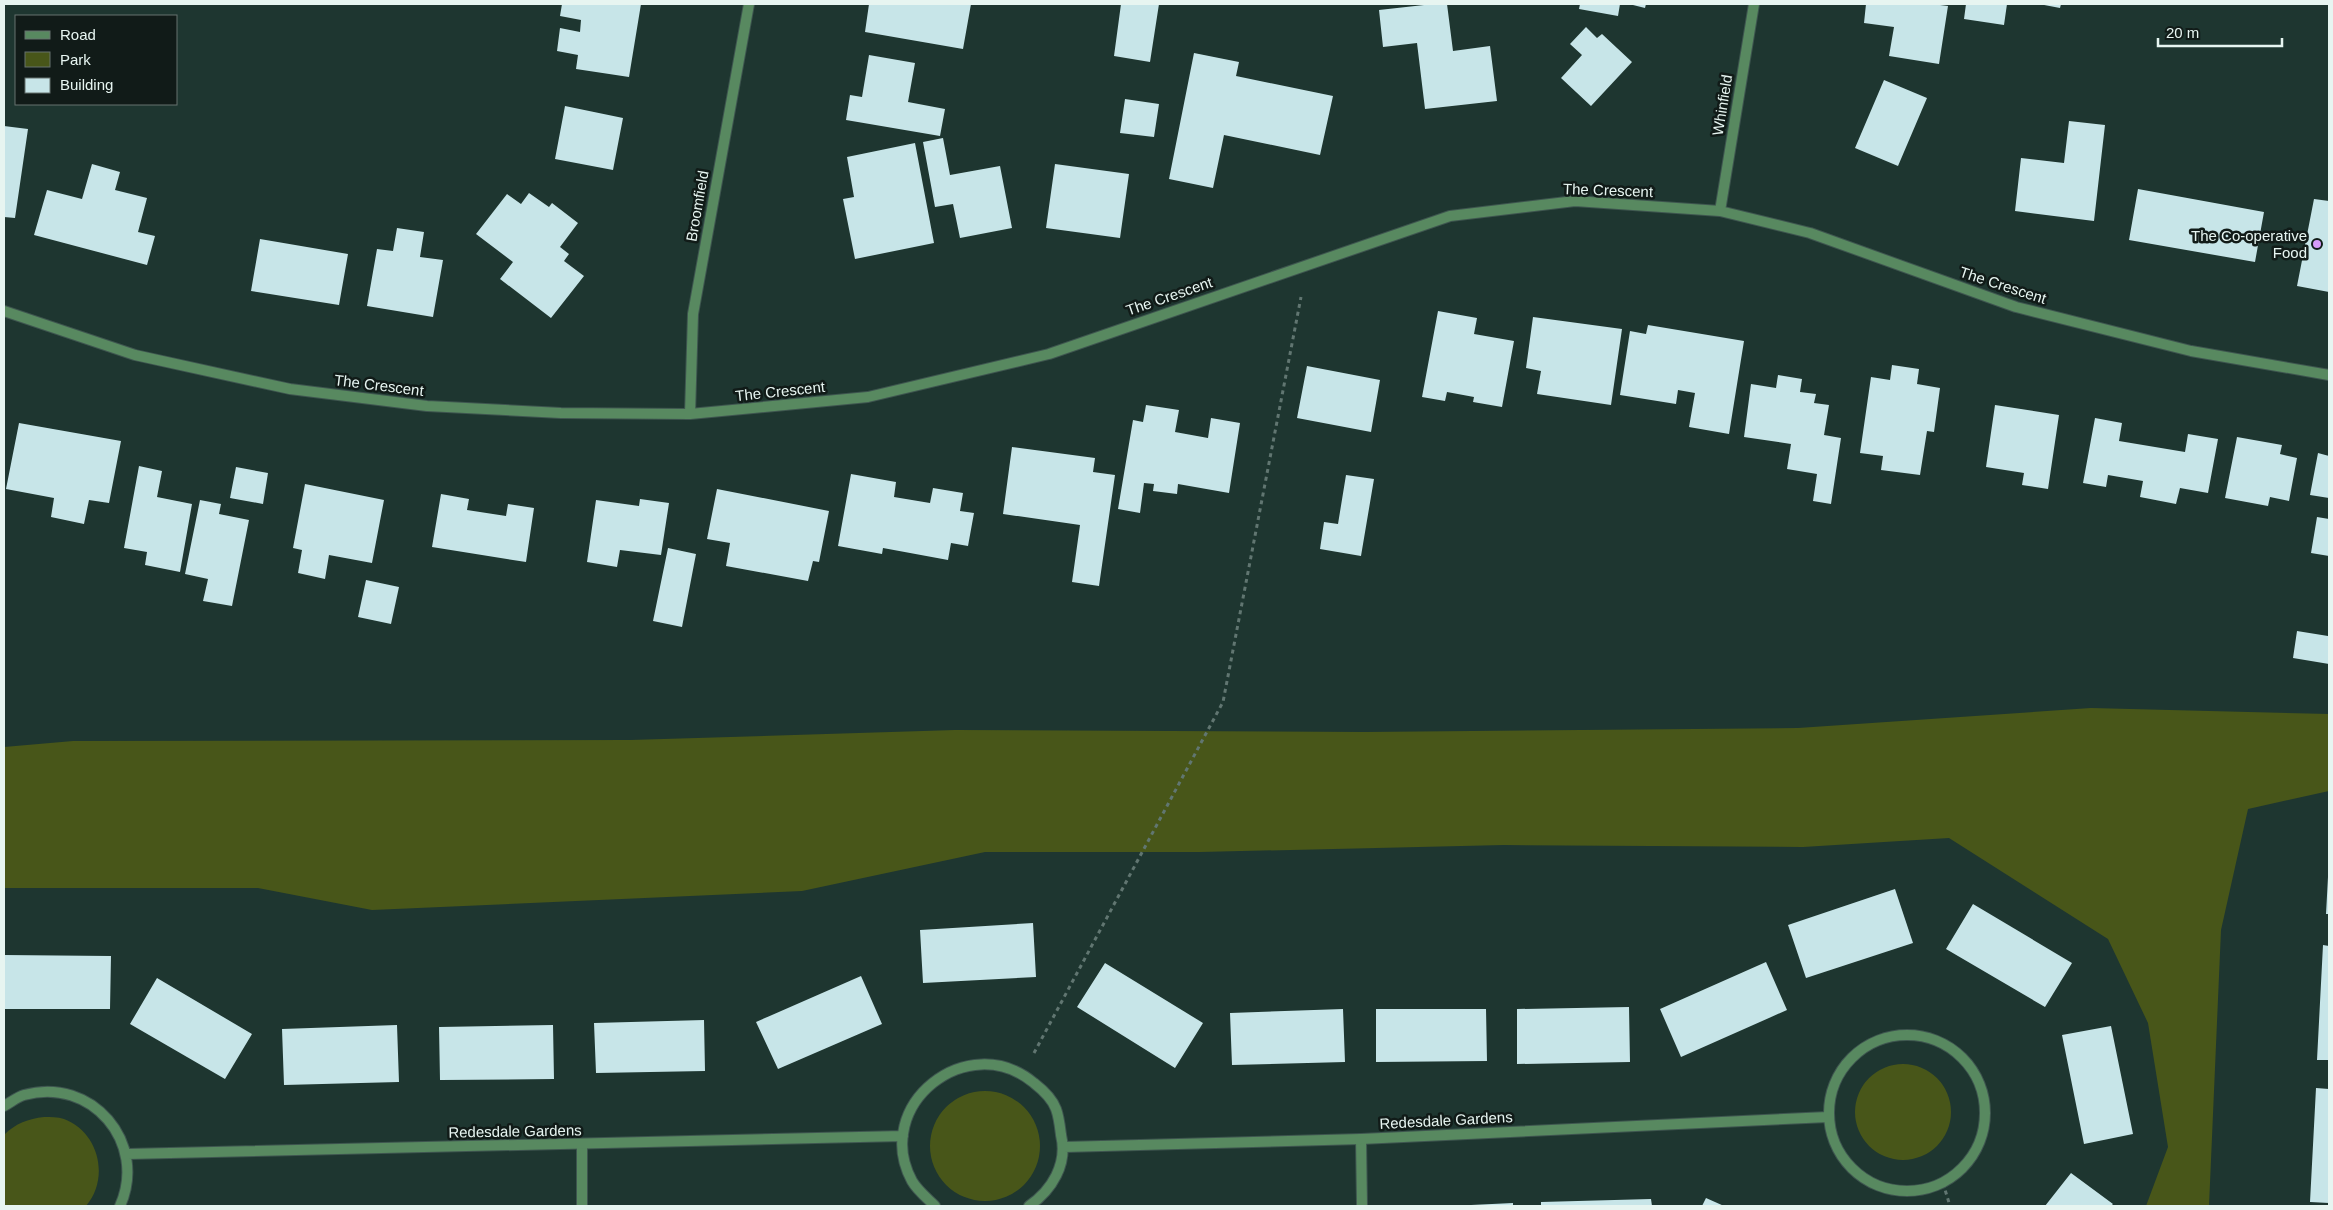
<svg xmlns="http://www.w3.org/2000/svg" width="2333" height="1210" viewBox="0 0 2333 1210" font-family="Arial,sans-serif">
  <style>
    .green { fill: #485619 }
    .building { fill: #c7e5e8 }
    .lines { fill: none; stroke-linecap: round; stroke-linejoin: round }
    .lane-casing { stroke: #3e554f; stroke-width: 12 }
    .street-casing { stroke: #3e554f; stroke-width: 12 }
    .path { stroke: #617671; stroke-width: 3; stroke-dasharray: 4 4; stroke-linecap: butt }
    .lane { stroke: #588960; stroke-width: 10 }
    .street { stroke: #588960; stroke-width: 10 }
    .poi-dot { fill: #d79bf9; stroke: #111b18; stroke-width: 2 }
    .labels { text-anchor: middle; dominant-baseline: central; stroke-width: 5; stroke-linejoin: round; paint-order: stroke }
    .street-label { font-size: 15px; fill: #e7f5f1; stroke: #111b18 }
    .poi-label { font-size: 15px; fill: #e7f5f1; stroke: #111b18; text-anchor: end }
  </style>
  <rect width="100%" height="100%" fill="#1e3630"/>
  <path class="green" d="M 2091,708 L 2329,714 L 2329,791 L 2248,809 L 2221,930 L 2209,1206 L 2146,1206 L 2168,1147 L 2148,1023 L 2108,939 L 1949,838 L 1803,847 L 1504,845 L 1200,852 L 985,852 L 802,891 L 372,910 L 258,888 L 4,888 L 4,747 L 73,741 L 630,740 L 955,730 L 1365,732 L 1798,728 Z
    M1855 1112a48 48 0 1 1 96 0a48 48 0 1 1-96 0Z
    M930 1146a55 55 0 1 1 110 0a55 55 0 1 1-110 0Z
    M 44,1117 C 50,1117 58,1117 64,1119 C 99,1132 110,1178 86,1206 L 4,1206 L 4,1135 C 16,1123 28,1119 44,1117 Z"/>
  <path class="building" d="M 562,4 L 641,4 L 629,77 L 576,69 L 578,55 L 557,51 L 560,28 L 580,32 L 581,20 L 560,16 Z
    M 869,4 L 971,4 L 963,49 L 865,32 Z
    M 1121,4 L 1159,4 L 1150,62 L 1114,56 Z
    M 1433,4 L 1447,4 L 1453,51 L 1490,46 L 1497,101 L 1425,109 L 1417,43 L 1383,47 L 1379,10 Z
    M 1580,4 L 1620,4 L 1618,16 L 1579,9 Z
    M 1629,4 L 1646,4 L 1645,8 Z
    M 1866,4 L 1932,4 L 1948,6 L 1939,64 L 1889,56 L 1894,27 L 1864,23 Z
    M 1966,4 L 2007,4 L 2004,25 L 1964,19 Z
    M 2039,4 L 2061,4 L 2060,8 Z
    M 1586,27 L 1597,38 L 1602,34 L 1632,62 L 1591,106 L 1561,78 L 1582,55 L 1570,44 Z
    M 1194,53 L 1239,62 L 1236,76 L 1333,96 L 1320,155 L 1224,135 L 1213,188 L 1169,179 Z
    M 869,55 L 915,63 L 908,102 L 945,109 L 940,136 L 846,120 L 850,95 L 862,97 Z
    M 1884,80 L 1927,98 L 1898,166 L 1855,148 Z
    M 1125,99 L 1159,104 L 1154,137 L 1120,133 Z
    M 565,106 L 623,118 L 613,170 L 555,159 Z
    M 2069,121 L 2105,125 L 2094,221 L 2015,211 L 2021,158 L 2064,163 Z
    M 4,126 L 28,129 L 15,218 L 4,217 Z
    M 943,138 L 950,175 L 1000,166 L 1012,228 L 960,238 L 953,204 L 935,207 L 923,142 Z
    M 915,143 L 934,243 L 855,259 L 843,199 L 854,197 L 847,157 Z
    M 92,164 L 120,172 L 115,190 L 147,198 L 138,232 L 155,236 L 147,265 L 34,235 L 47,190 L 82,199 Z
    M 1055,164 L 1129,174 L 1120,238 L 1046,228 Z
    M 2138,189 L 2264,212 L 2255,262 L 2129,240 Z
    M 529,193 L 549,207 L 552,203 L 578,223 L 560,247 L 569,254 L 564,261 L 584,276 L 551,318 L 500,279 L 513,262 L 476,234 L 507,194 L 521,204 Z
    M 2314,199 L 2329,201 L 2329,292 L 2297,286 Z
    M 397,228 L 424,232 L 420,257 L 443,260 L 433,317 L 367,306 L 377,249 L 393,251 Z
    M 260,239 L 348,254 L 339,305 L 251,291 Z
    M 1438,311 L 1477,318 L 1474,334 L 1514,341 L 1502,407 L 1473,402 L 1474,397 L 1447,392 L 1445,401 L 1422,397 Z
    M 1533,317 L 1622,329 L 1611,405 L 1537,394 L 1541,371 L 1526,368 Z
    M 1648,325 L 1744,341 L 1729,434 L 1689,427 L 1695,393 L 1678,390 L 1676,404 L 1620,395 L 1630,331 L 1646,334 Z
    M 1892,365 L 1919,369 L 1917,384 L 1940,388 L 1934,432 L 1927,431 L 1920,475 L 1881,470 L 1883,456 L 1860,453 L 1871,377 L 1890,380 Z
    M 1307,366 L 1380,380 L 1371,432 L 1297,418 Z
    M 1778,375 L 1802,379 L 1800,392 L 1816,394 L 1814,403 L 1829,405 L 1824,435 L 1841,438 L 1831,504 L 1813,501 L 1817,474 L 1787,469 L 1791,444 L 1744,437 L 1751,384 L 1776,388 Z
    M 1146,405 L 1179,410 L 1175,432 L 1208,438 L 1211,418 L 1240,423 L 1229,493 L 1178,484 L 1177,494 L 1153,491 L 1154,484 L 1144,483 L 1140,513 L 1118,509 L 1133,420 L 1143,422 Z
    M 1995,405 L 2059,415 L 2048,489 L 2022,485 L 2024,473 L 1986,467 Z
    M 2095,418 L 2122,423 L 2119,441 L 2185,452 L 2188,434 L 2218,439 L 2208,493 L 2180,488 L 2176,504 L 2140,497 L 2143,481 L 2108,475 L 2106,487 L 2083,483 Z
    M 19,423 L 121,441 L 109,503 L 89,500 L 84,524 L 51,517 L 54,498 L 6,489 Z
    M 2237,437 L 2282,445 L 2280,454 L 2297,458 L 2289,501 L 2270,497 L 2268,506 L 2225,498 Z
    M 1012,447 L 1095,458 L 1093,472 L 1115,475 L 1099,586 L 1072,582 L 1080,525 L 1003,514 Z
    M 2318,453 L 2329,456 L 2329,498 L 2310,495 Z
    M 139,466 L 162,471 L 157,497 L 192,504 L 180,572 L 145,565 L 147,552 L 124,548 Z
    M 236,467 L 268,473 L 263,504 L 230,498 Z
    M 851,474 L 896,482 L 894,497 L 930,503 L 933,488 L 963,493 L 960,511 L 974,513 L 968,546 L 951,543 L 948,560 L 883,548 L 882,554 L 838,546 Z
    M 1346,475 L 1374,479 L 1361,556 L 1320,549 L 1324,522 L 1338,524 Z
    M 305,484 L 384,500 L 372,563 L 329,555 L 325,579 L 298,573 L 302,550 L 293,548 Z
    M 717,489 L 829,511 L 819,562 L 813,561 L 808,581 L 726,566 L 730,543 L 707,539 Z
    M 441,494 L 469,499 L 467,510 L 506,516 L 508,504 L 534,508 L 526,562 L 432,547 Z
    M 640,499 L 669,503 L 661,555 L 620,550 L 617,567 L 587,562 L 596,500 L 639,506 Z
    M 200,500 L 221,504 L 219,514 L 249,520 L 232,606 L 203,601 L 208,579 L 185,574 Z
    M 2317,517 L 2329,519 L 2329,556 L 2311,553 Z
    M 668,548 L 696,554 L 682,627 L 653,621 Z
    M 366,580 L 399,587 L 391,624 L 358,617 Z
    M 2297,631 L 2328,636 L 2329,632 L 2329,664 L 2293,658 Z
    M 2328,877 L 2329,877 L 2329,914 L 2326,914 Z
    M 1895,889 L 1913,943 L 1806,978 L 1788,925 Z
    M 1973,904 L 2072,963 L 2045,1007 L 1946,949 Z
    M 1033,923 L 1036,977 L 923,983 L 920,930 Z
    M 2323,945 L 2329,946 L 2329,1060 L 2317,1060 Z
    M 4,955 L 111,956 L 110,1009 L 4,1009 Z
    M 1766,962 L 1787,1010 L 1681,1057 L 1660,1009 Z
    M 1105,963 L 1203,1023 L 1175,1068 L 1077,1007 Z
    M 861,976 L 882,1024 L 778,1069 L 756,1022 Z
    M 157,978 L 252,1034 L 225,1079 L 130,1024 Z
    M 1629,1007 L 1630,1062 L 1517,1064 L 1517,1009 Z
    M 1343,1009 L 1345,1062 L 1232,1065 L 1230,1013 Z
    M 1376,1009 L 1486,1009 L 1487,1061 L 1376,1062 Z
    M 704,1020 L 705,1071 L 596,1073 L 594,1023 Z
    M 397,1025 L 399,1082 L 284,1085 L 282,1029 Z
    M 553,1025 L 554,1079 L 440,1080 L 439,1027 Z
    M 2111,1026 L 2133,1134 L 2084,1144 L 2062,1035 Z
    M 2316,1088 L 2329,1089 L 2329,1203 L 2310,1202 Z
    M 2071,1173 L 2113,1204 L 2111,1206 L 2045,1206 Z
    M 1706,1198 L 1724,1206 L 1702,1206 Z
    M 1651,1199 L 1652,1206 L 1541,1206 L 1541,1202 Z
    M 1513,1203 L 1513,1206 L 1471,1206 L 1471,1205 Z"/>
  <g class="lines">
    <defs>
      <path id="lane" d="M 1361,1139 L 1362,1206
        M 582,1144 L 582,1206"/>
      <path id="street" d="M 1720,211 L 1754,4
        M 4,311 L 135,355 L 290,389 L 427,406 L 561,413 L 690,414 L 868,397 L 1049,354 L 1450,216 L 1575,201 L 1720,211 L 1810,233 L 2016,307 L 2191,351 L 2329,375
        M 690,414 L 693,314 L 749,4
        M1829 1113a78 78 0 1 1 156 0a78 78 0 1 1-156 0Z
        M 4,1106 C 10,1103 17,1097 24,1095 C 92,1076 148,1143 120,1206
        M 1064,1147 L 1361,1139 L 1828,1117
        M 127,1154 L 903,1136
        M 935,1206 C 928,1199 917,1190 912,1181 C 871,1105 968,1028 1034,1083 C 1043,1090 1052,1098 1056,1109 C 1059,1117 1060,1127 1061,1135 C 1068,1164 1052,1190 1029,1206"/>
    </defs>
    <use href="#lane" class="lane-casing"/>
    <use href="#street" class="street-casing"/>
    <path class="path" d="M 1034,1053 L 1223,702 L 1301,297
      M 1943,1183 L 1950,1206"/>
    <use href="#lane" class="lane"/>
    <use href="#street" class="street"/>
  </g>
  <circle class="poi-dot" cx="2317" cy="244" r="5"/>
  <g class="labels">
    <g class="street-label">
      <text transform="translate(1722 105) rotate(-81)">Whinfield</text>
      <text transform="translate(1608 190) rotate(2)">The Crescent</text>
      <text transform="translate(697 206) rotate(-80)">Broomfield</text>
      <text transform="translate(2003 285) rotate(18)">The Crescent</text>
      <text transform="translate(1169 296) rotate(-19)">The Crescent</text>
      <text transform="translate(379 385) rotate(7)">The Crescent</text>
      <text transform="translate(780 391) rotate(-6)">The Crescent</text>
      <text transform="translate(1446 1120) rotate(-3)">Redesdale Gardens</text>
      <text transform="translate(515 1131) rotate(-1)">Redesdale Gardens</text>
    </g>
    <g class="poi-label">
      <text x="2307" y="235">The Co-operative<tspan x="2307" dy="17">Food</tspan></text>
    </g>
  </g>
  <rect width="2333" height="1210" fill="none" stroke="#e7f5f1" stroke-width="10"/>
  <rect x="15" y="15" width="162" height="90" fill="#111b18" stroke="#67726f"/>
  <rect x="25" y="31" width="25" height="8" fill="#588960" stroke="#67726f"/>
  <text x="60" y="40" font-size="15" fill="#e7f5f1">Road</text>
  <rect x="25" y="52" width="25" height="15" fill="#485619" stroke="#67726f"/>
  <text x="60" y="65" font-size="15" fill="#e7f5f1">Park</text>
  <rect x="25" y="78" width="25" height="15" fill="#c7e5e8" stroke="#67726f"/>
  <text x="60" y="90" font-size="15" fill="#e7f5f1">Building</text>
  <path d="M2158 38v8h124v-8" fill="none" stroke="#e7f5f1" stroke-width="2.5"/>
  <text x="2166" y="38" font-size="15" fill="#e7f5f1" stroke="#111b18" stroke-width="4" paint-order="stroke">20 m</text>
</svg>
